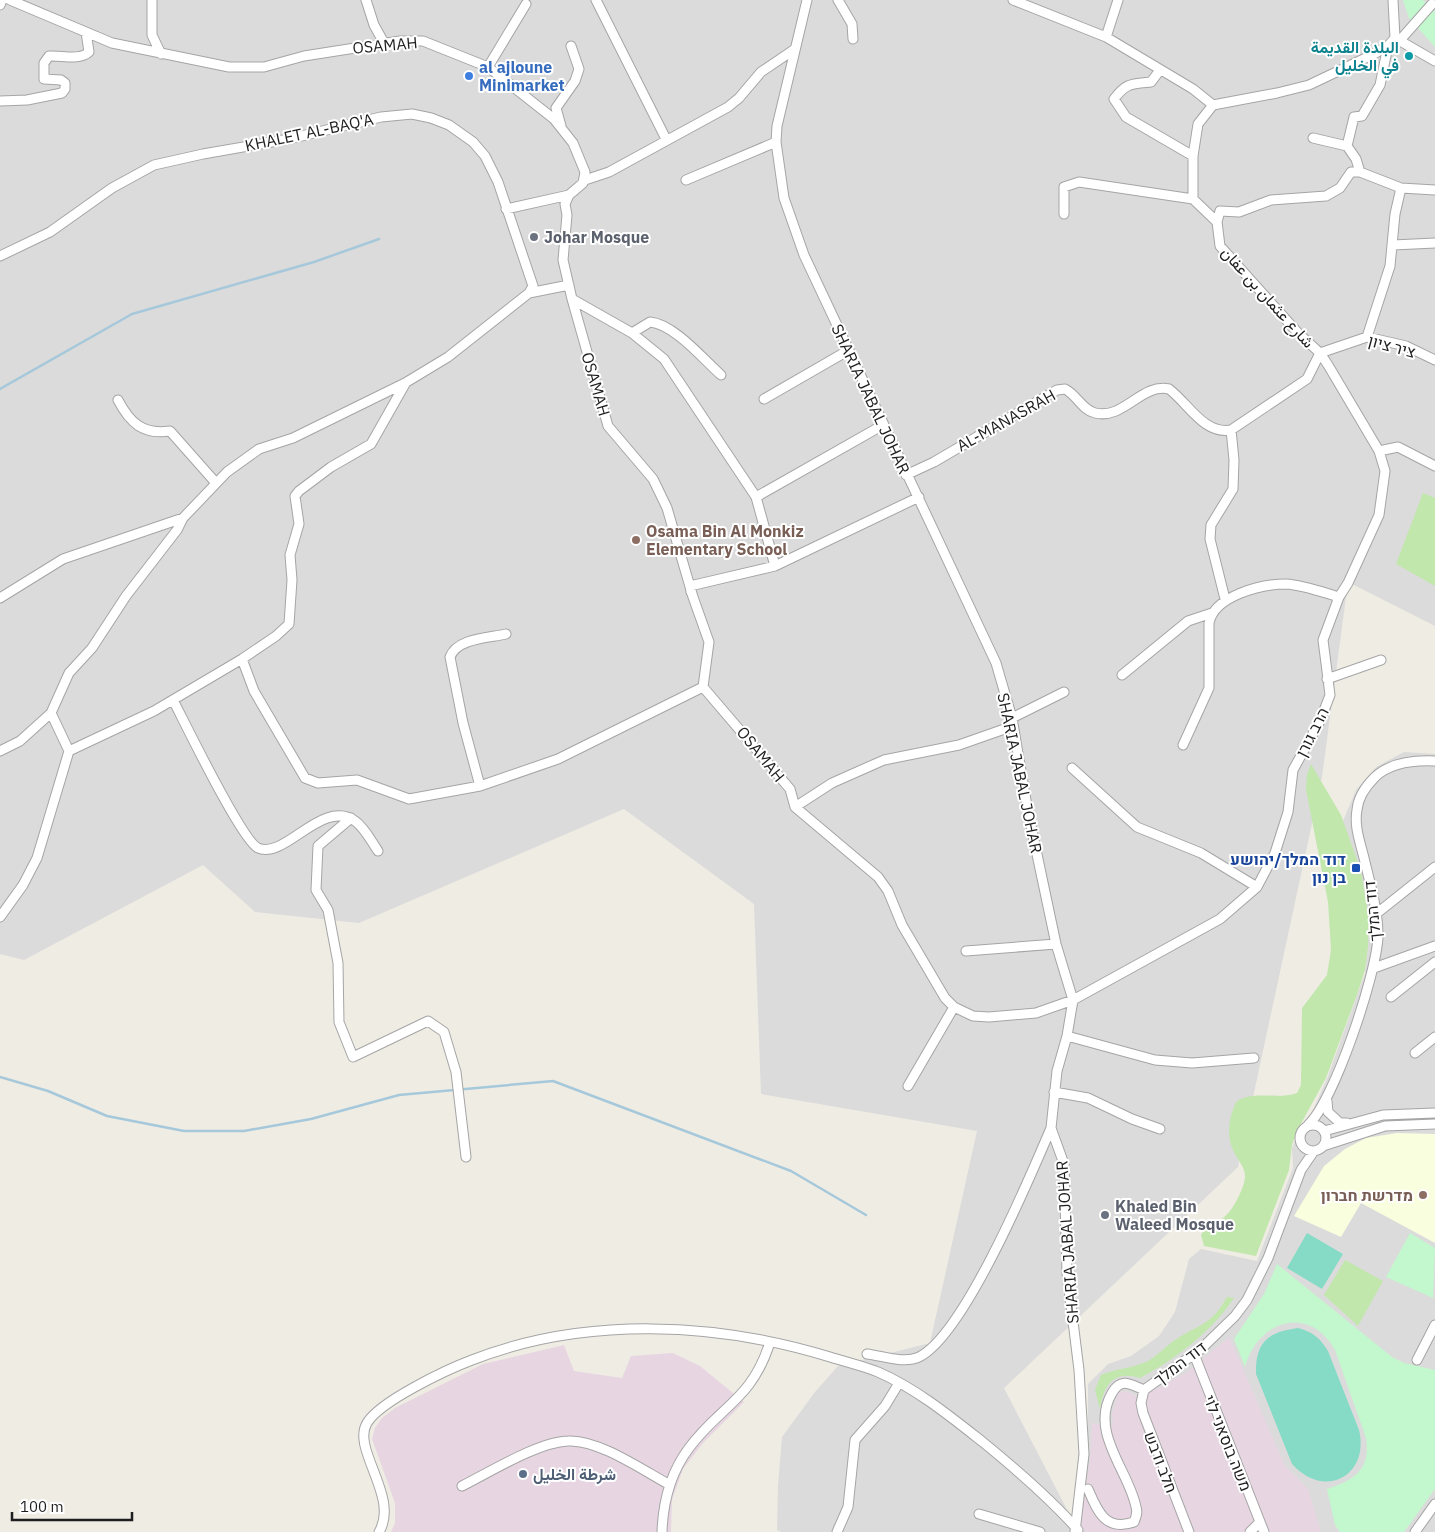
<svg xmlns="http://www.w3.org/2000/svg" width="1435" height="1532" viewBox="0 0 1435 1532" font-family="'IBM Plex Sans',Vazirmatn,Heebo,sans-serif">
  <style>
    .residential { fill: #dcdbdb }
    .industrial { fill: #e7d6e2 }
    .education { fill: #f9fede }
    .grass { fill: #c1e7ac }
    .park { fill: #c3f7ce }
    .pitch { fill: #85dbc5 }
    .lines { fill: none; stroke-linecap: round; stroke-linejoin: round }
    .stream { stroke: #a6c8db; stroke-width: 2.5 }
    .minor-casing { stroke: #a5a5a5; stroke-width: 11 }
    .minor { stroke: #fff; stroke-width: 9 }
    .culture-dot { fill: #0f9aa8; stroke: #fff; stroke-width: 2 }
    .shop-dot { fill: #3f7fe0; stroke: #fff; stroke-width: 2 }
    .worship-dot { fill: #6b7280; stroke: #fff; stroke-width: 2 }
    .education-dot { fill: #8d6e63; stroke: #fff; stroke-width: 2 }
    .transit-dot { fill: #1a4fb4; stroke: #fff; stroke-width: 2 }
    .service-dot { fill: #5c6f8a; stroke: #fff; stroke-width: 2 }
    .labels { text-anchor: middle; dominant-baseline: central; stroke-width: 4; stroke-linejoin: round; paint-order: stroke }
    .street-label { font-size: 16px; fill: #1e1e1e; stroke: #fff }
    .culture-label { font-size: 16px; font-weight: bold; fill: #0d838f; stroke: #fff; text-anchor: end }
    .shop-label { font-size: 16px; font-weight: bold; fill: #366cbe; stroke: #fff; text-anchor: start }
    .worship-label { font-size: 16px; font-weight: bold; fill: #5b616d; stroke: #fff; text-anchor: start }
    .education-label { font-size: 16px; font-weight: bold; fill: #785e54; stroke: #fff; text-anchor: start }
    .transit-label { font-size: 16px; font-weight: bold; fill: #164399; stroke: #fff; text-anchor: end }
    .service-label { font-size: 16px; font-weight: bold; fill: #4e5e75; stroke: #fff; text-anchor: start }
  </style>
  <rect width="100%" height="100%" fill="#efece4"/>
  <path class="residential" d="M 0,0 L 1435,0 L 1435,626 L 1348,582 L 1322,777 L 1238,1167 L 1004,1388 L 1076,1527 L 1088,1445 L 1088,1384 L 1108,1364 L 1131,1356 L 1159,1336 L 1175,1312 L 1189,1259 L 1201,1249 L 1257,1261 L 1293,1168 L 1292,1148 L 1299,1132 L 1313,1110 L 1328,1076 L 1365,973 L 1368,929 L 1343,821 L 1356,790 L 1376,767 L 1404,752 L 1435,754 L 1435,1532 L 781,1532 L 777,1530 L 778,1485 L 782,1437 L 815,1392 L 838,1366 L 930,1343 L 977,1131 L 761,1094 L 754,904 L 624,809 L 359,923 L 255,912 L 203,865 L 24,960 L 0,954 Z"/>
  <path class="industrial" d="M 1229,1337 L 1285,1466 L 1308,1489 L 1321,1532 L 1086,1532 L 1081,1525 L 1090,1457 L 1092,1423 L 1113,1426 L 1112,1414 L 1118,1392 L 1127,1391 L 1136,1396 L 1158,1388 L 1187,1372 Z
    M 564,1345 L 574,1371 L 622,1378 L 631,1356 L 673,1353 L 700,1366 L 744,1402 L 703,1443 L 683,1469 L 672,1500 L 671,1532 L 391,1532 L 395,1523 L 395,1503 L 372,1439 L 375,1428 L 382,1418 L 395,1408 L 483,1364 Z"/>
  <path class="education" d="M 1397,1133 L 1435,1134 L 1435,1243 L 1361,1203 L 1341,1237 L 1294,1216 L 1324,1166 L 1345,1149 L 1366,1138 Z"/>
  <path class="grass" d="M 1423,493 L 1435,498 L 1435,586 L 1396,564 Z
    M 1311,764 L 1341,815 L 1361,871 L 1369,920 L 1368,946 L 1365,970 L 1358,992 L 1326,1078 L 1297,1131 L 1292,1145 L 1289,1170 L 1256,1256 L 1204,1246 L 1201,1235 C 1206,1226 1213,1224 1222,1219 C 1232,1212 1243,1191 1245,1178 C 1246,1168 1237,1159 1233,1150 C 1226,1135 1229,1115 1237,1101 C 1255,1090 1277,1100 1297,1093 L 1301,1085 L 1302,1008 L 1327,975 L 1331,950 L 1328,902 L 1306,790 L 1307,775 Z
    M 1345,1260 L 1383,1281 L 1358,1326 L 1324,1295 Z
    M 1227,1297 L 1234,1298 C 1211,1332 1176,1359 1140,1378 C 1113,1370 1104,1385 1100,1409 L 1095,1390 L 1101,1375 C 1115,1369 1132,1368 1146,1362 C 1156,1357 1163,1349 1171,1343 C 1196,1324 1209,1329 1227,1297 Z"/>
  <path class="park" d="M 1403,0 L 1423,0 L 1435,12 L 1435,47 L 1409,18 Z
    M 1410,1233 L 1435,1248 L 1433,1298 L 1386,1277 Z
    M 1277,1264 L 1392,1357 L 1404,1363 L 1435,1370 L 1435,1489 L 1404,1532 L 1340,1532 L 1335,1525 L 1327,1489 C 1354,1480 1371,1470 1366,1438 L 1335,1350 C 1309,1303 1257,1321 1245,1367 L 1234,1339 L 1264,1294 Z"/>
  <path class="pitch" d="M 1307,1233 L 1343,1254 L 1322,1289 L 1287,1268 Z
    M 1298,1328 C 1313,1332 1320,1338 1328,1351 L 1359,1430 C 1370,1476 1324,1500 1292,1464 L 1256,1374 C 1255,1342 1268,1332 1298,1328 Z"/>
  <g class="lines">
    <path class="stream" d="M 0,389 L 132,314 L 314,262 L 379,239
      M 0,1077 L 48,1091 L 107,1116 L 184,1131 L 244,1131 L 311,1119 L 399,1095 L 553,1081 L 791,1171 L 866,1215"/>
    <defs>
      <path id="minor" d="M 10,0 L 112,43 L 229,67 L 264,67 L 304,56 L 400,41 L 423,41 L 488,67 L 554,119 L 573,143 L 585,172 L 583,183 L 569,195 L 565,204 L 567,215 L 563,260 L 572,299 L 608,426 L 653,479 L 667,508 L 693,597 L 709,642 L 703,687 L 790,789 L 795,807 L 878,877 L 888,891 L 902,925 L 945,998 L 954,1007 L 973,1016 L 989,1017 L 1036,1013 L 1073,1000 L 1220,919 L 1257,887 L 1275,853 L 1288,812 L 1293,770 L 1320,721 L 1330,695 L 1323,640 L 1339,597 L 1348,583 L 1379,515 L 1385,471 L 1379,451 L 1328,365 L 1320,353 L 1298,333 L 1220,246 L 1217,222 L 1193,199 L 1193,156 L 1198,124 L 1213,105
        M 152,0 L 152,35 L 161,54
        M 366,0 L 374,25 L 384,43
        M 596,0 L 666,139
        M 807,0 L 777,126 L 776,142 L 784,198 L 804,255 L 996,663 L 1012,718 L 1028,812 L 1056,944 L 1073,1000 L 1067,1036 L 1057,1071 L 1051,1128 L 1064,1164 L 1067,1273 L 1079,1370 L 1084,1454 L 1075,1532
        M 838,0 L 852,24 L 853,39
        M 1013,0 L 1106,37 L 1193,89 L 1213,105
        M 0,5 L 2,0
        M 1106,37 L 1118,0
        M 1395,38 L 1435,61
        M 1401,39 L 1432,4
        M 488,67 L 526,4
        M 1160,70 L 1151,82 C 1131,84 1126,83 1114,99 L 1126,117 L 1193,156
        M 0,101 L 27,100 L 62,93 L 65,89 L 65,83 L 61,80 L 44,79 L 44,63 L 49,56 C 62,55 79,61 89,52 L 86,32
        M 1213,105 L 1277,93 L 1309,85 L 1372,55 L 1388,46 L 1395,38 L 1393,0
        M 561,126 L 556,108 L 575,81 L 579,69 L 571,46
        M 1313,138 L 1347,146
        M 1360,172 L 1356,159 L 1347,146 L 1354,117 L 1362,116 L 1380,85 L 1388,46
        M 585,180 L 609,172 L 728,107 L 739,98 L 761,72 L 795,49
        M 686,180 L 776,142
        M 506,209 L 569,195
        M 1064,214 L 1064,187 L 1079,182 L 1193,199
        M 1217,222 L 1220,211 L 1239,212 L 1271,200 L 1326,196 L 1340,188 L 1351,172 L 1360,172 L 1401,188 L 1435,190
        M 1393,245 L 1435,243
        M 0,256 L 50,232 L 112,188 L 154,165 L 203,154 L 289,139 L 381,117 L 412,114 L 431,118 L 449,125 L 473,142 L 485,156 L 498,182 L 533,286 L 529,293
        M 572,299 L 632,333 L 664,359 L 756,497 L 775,566
        M 632,333 L 650,322 C 674,324 703,359 721,375
        M 1367,337 L 1390,266 L 1395,214 L 1401,188
        M 1320,353 L 1367,337 L 1406,346 L 1435,360
        M 764,399 L 849,350
        M 118,400 C 130,423 143,435 170,431 L 216,483
        M 1379,451 L 1398,447 L 1435,466
        M 906,475 L 934,462 L 1057,390 L 1065,389 C 1077,395 1082,410 1095,413 C 1124,420 1141,383 1169,389 C 1188,403 1204,435 1231,430 L 1307,379 L 1320,353
        M 756,497 L 883,425
        M 691,592 L 690,586 L 775,566 L 919,497
        M 0,598 L 63,559 L 183,518
        M 1225,599 L 1210,539 L 1211,525 L 1233,489 L 1234,460 L 1231,430
        M 242,659 L 254,691 L 305,778 L 318,783 L 357,780 L 409,799 L 480,786 L 558,759 L 703,687
        M 1122,675 L 1188,621 L 1212,613
        M 1327,679 L 1381,660
        M 173,700 C 185,723 242,841 258,848 C 285,860 322,798 355,821 C 365,828 371,841 378,851
        M 1012,718 L 1064,692
        M 1183,745 L 1209,688 L 1209,623 C 1214,596 1261,584 1286,584 C 1303,585 1322,592 1339,597
        M 0,751 L 20,741 L 51,713 L 69,673 L 92,648 L 126,596 L 177,530 L 183,518 L 227,472 L 259,449 L 293,438 L 405,383 L 448,357 L 529,293 L 569,285
        M 69,751 L 154,711 L 242,659 L 276,636 L 289,624 L 292,580 L 290,555 L 299,524 L 295,496 L 299,491 L 331,467 L 371,444 L 405,384
        M 1072,768 L 1137,827 L 1201,853 L 1257,887
        M 480,786 L 463,723 L 450,657 C 457,638 489,638 506,634
        M 795,807 L 832,783 L 884,760 L 959,745 L 1013,726
        M 351,818 L 318,846 L 316,890 L 328,910 L 338,963 L 339,1022 L 353,1057 L 428,1021 L 444,1032 L 456,1072 L 466,1157
        M 1376,914 L 1435,867
        M 0,917 L 23,885 L 37,858 L 69,751 L 51,713
        M 966,951 L 1056,944
        M 1374,968 L 1435,946
        M 1391,997 L 1435,962
        M 1067,1036 L 1155,1060 L 1192,1063 L 1254,1058
        M 1415,1053 L 1435,1037
        M 908,1086 L 954,1007
        M 1054,1092 L 1088,1098 L 1132,1119 L 1160,1129
        M 1327,1101 L 1328,1112 L 1340,1123 L 1347,1123
        M1300 1138a13 13 0 1 1 26 0a13 13 0 1 1-26 0Z
        M 1308,1125 C 1334,1102 1377,973 1378,936 C 1378,910 1370,883 1364,858 C 1360,842 1354,826 1357,810 C 1358,797 1366,786 1375,777 C 1391,762 1414,760 1435,761
        M 1324,1131 L 1383,1115 L 1435,1113
        M 1323,1146 L 1385,1126 L 1435,1124
        M 867,1354 C 883,1356 904,1364 919,1357 C 964,1335 1030,1177 1051,1128
        M 1194,1354 L 1264,1532
        M 1417,1360 L 1435,1325
        M 1144,1390 L 1141,1403 L 1143,1413 L 1189,1532
        M 462,1486 C 490,1472 538,1442 568,1441 C 598,1439 644,1471 670,1485
        M 1088,1489 C 1097,1510 1105,1532 1134,1522 C 1136,1517 1138,1513 1136,1507 C 1129,1471 1089,1432 1112,1393 C 1121,1377 1130,1384 1144,1390 L 1201,1349 L 1235,1316 L 1247,1300 L 1268,1258 L 1301,1170 L 1314,1151
        M 979,1514 L 1040,1532
        M 379,1532 C 400,1497 351,1449 367,1423 C 380,1401 448,1369 472,1360 C 585,1316 716,1322 830,1357 C 846,1362 863,1366 878,1372 C 917,1389 951,1417 984,1443 C 1017,1470 1050,1498 1078,1530
        M 662,1532 C 663,1502 671,1472 689,1448 C 720,1406 752,1400 770,1342
        M 837,1532 L 848,1507 L 855,1440 L 885,1406 L 899,1383
        M 1250,1532 L 1260,1522
        M 1415,1532 L 1435,1504"/>
    </defs>
    <use href="#minor" class="minor-casing"/>
    <use href="#minor" class="minor"/>
  </g>
  <circle class="culture-dot" cx="1409" cy="56" r="5"/>
  <circle class="shop-dot" cx="469" cy="76" r="5"/>
  <g class="worship-dot">
    <circle cx="534" cy="237" r="5"/>
    <circle cx="1105" cy="1215" r="5"/>
  </g>
  <g class="education-dot">
    <circle cx="636" cy="540" r="5"/>
    <circle cx="1423" cy="1195" r="5"/>
  </g>
  <rect class="transit-dot" x="1351" y="863" width="10" height="10" rx="2.5"/>
  <circle class="service-dot" cx="523" cy="1474" r="5"/>
  <g class="labels">
    <g class="street-label">
      <text transform="translate(385 45) rotate(-5)">OSAMAH</text>
      <text transform="translate(309 132) rotate(-12)">KHALET AL-BAQ'A</text>
      <text transform="translate(1268 297) rotate(48)">شارع عثمان بن عفان</text>
      <text transform="translate(1392 346) rotate(15)">ציר ציון</text>
      <text transform="translate(596 384) rotate(74)">OSAMAH</text>
      <text transform="translate(871 399) rotate(65)">SHARIA JABAL JOHAR</text>
      <text transform="translate(1006 420) rotate(-29)">AL-MANASRAH</text>
      <text transform="translate(1312 732) rotate(-63)">הרב גורן</text>
      <text transform="translate(761 754) rotate(51)">OSAMAH</text>
      <text transform="translate(1020 773) rotate(78)">SHARIA JABAL JOHAR</text>
      <text transform="translate(1372 911) rotate(-96)">דוד המלך</text>
      <text transform="translate(1067 1242) rotate(-94)">SHARIA JABAL JOHAR</text>
      <text transform="translate(1180 1363) rotate(-37)">דוד המלך</text>
      <text transform="translate(1228 1443) rotate(68)">משה בוסאני לוי</text>
      <text transform="translate(1161 1462) rotate(69)">חלב ודבש</text>
    </g>
    <g class="culture-label">
      <text x="1399" y="47">البلدة القديمة<tspan x="1399" dy="18">في الخليل</tspan></text>
    </g>
    <g class="shop-label">
      <text x="479" y="67">al ajloune<tspan x="479" dy="18">Minimarket</tspan></text>
    </g>
    <g class="worship-label">
      <text x="544" y="237">Johar Mosque</text>
      <text x="1115" y="1206">Khaled Bin<tspan x="1115" dy="18">Waleed Mosque</tspan></text>
    </g>
    <g class="education-label">
      <text x="646" y="531">Osama Bin Al Monkiz<tspan x="646" dy="18">Elementary School</tspan></text>
      <text x="1413" y="1195" text-anchor="end">מדרשת חברון</text>
    </g>
    <g class="transit-label">
      <text x="1346" y="859">דוד המלך/יהושע<tspan x="1346" dy="18">בן נון</tspan></text>
    </g>
    <g class="service-label">
      <text x="533" y="1474">شرطة الخليل</text>
    </g>
  </g>
  <path d="M12 1512v8h120v-8" fill="none" stroke="#1e1e1e" stroke-width="2.5"/>
  <text x="20" y="1512" font-size="15" fill="#1e1e1e" stroke="#ffffff" stroke-width="4" paint-order="stroke">100 m</text>
</svg>
